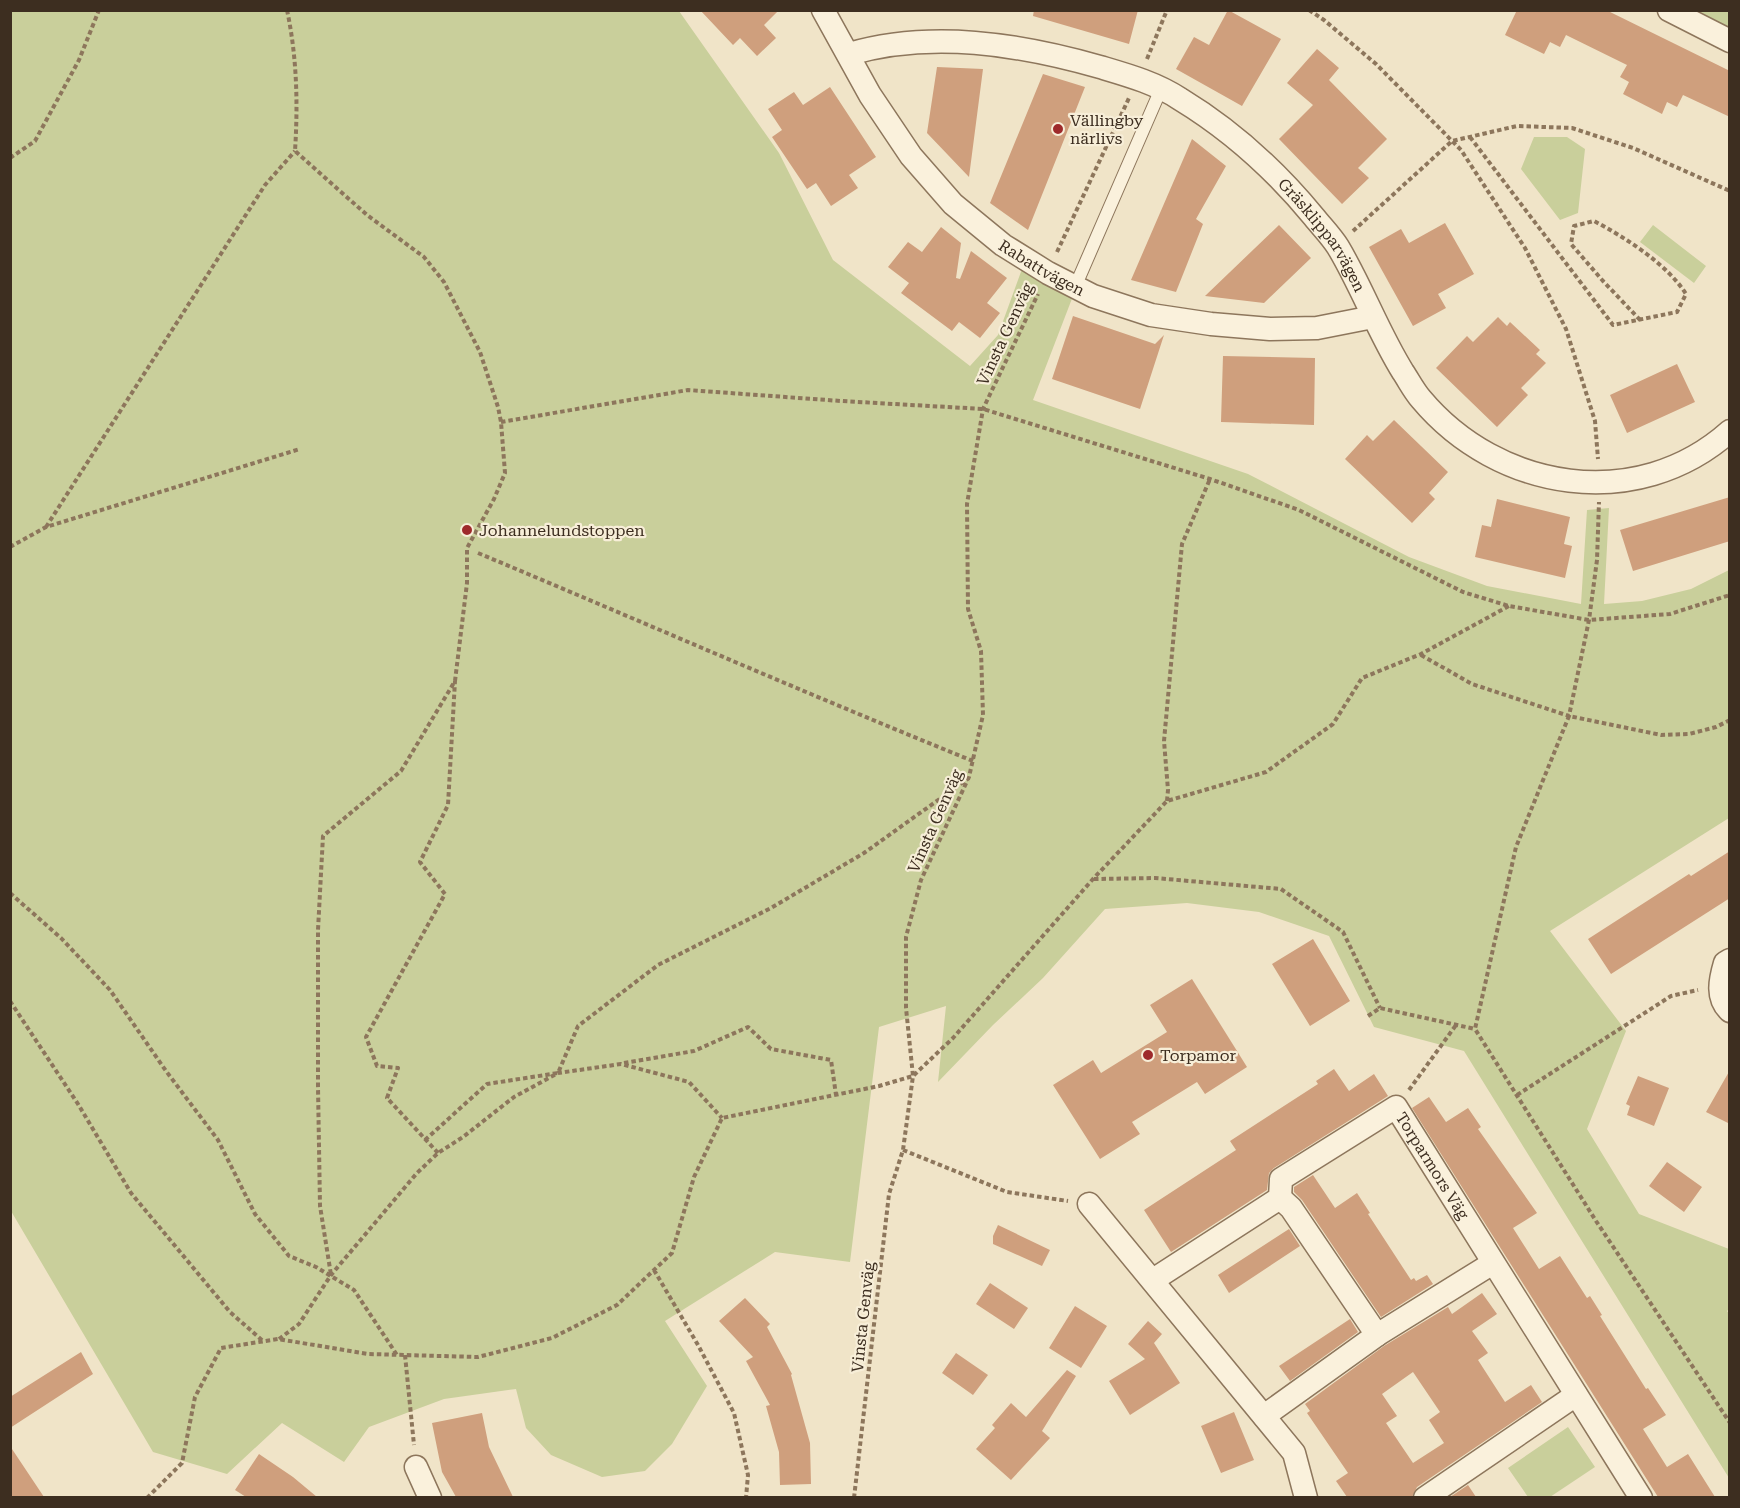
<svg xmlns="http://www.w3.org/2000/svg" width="1740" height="1508" viewBox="0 0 1740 1508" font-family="'Roboto Serif',serif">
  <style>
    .green { fill: #c9cf9b }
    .building { fill: #cf9f7d; fill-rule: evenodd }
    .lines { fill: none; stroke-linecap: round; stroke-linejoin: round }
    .lane-casing { stroke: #8d765c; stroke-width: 14 }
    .street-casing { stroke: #8d765c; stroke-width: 25 }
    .path { stroke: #8d765c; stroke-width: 4; stroke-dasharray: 4.5 3; stroke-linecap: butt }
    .lane { stroke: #faf1dc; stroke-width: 12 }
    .street { stroke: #faf1dc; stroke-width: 22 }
    .poi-dot { fill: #9e2a2b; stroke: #f7eed8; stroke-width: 2 }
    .labels { text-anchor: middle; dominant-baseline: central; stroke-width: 4.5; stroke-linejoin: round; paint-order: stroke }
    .poi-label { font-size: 16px; fill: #3d2e20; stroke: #f7eed8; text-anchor: start }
    .street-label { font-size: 16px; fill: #3d2e20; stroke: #f7eed8 }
  </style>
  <rect width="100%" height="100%" fill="#f0e4c8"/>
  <path class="green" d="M 10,11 L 679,11 L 779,153 L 833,260 L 970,366 L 998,335 L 1022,269 L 1073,296 L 1033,400 L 1248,474 L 1409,557 L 1487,586 L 1581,604 L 1587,510 L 1609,508 L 1604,604 L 1642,601 L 1691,589 L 1729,570 L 1729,818 L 1550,931 L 1626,1031 L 1587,1129 L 1639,1214 L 1729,1249 L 1730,1308 L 1727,1311 L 1730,1315 L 1729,1478 L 1464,1051 L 1374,1027 L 1329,936 L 1259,912 L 1187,903 L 1105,909 L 1043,978 L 993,1025 L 938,1082 L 946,1006 L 879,1027 L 850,1262 L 775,1252 L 665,1321 L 707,1386 L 672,1444 L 645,1471 L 602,1477 L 551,1455 L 526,1428 L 516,1389 L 444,1399 L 369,1427 L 344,1462 L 282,1423 L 227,1474 L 153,1452 L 11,1211 Z
    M 1690,11 L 1729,11 L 1729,30 Z
    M 1534,137 L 1567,137 L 1585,149 L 1578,213 L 1560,220 L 1521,169 Z
    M 1653,225 L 1706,266 L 1694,283 L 1640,242 Z
    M 1568,1427 L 1595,1467 L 1550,1497 L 1528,1497 L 1508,1468 Z"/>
  <path class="building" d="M 700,10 L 779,10 L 764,25 L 776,38 L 757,56 L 740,38 L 733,45 Z
    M 1034,10 L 1138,10 L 1129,44 L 1033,16 Z
    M 1228,10 L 1281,39 L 1242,106 L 1176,69 L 1194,37 L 1209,45 Z
    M 1517,10 L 1606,10 L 1730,71 L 1730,117 L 1683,95 L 1677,107 L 1667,102 L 1662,114 L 1623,94 L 1629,82 L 1620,77 L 1627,65 L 1566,35 L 1560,47 L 1550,42 L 1544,54 L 1505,35 Z
    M 1317,49 L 1339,68 L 1329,80 L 1387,139 L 1358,168 L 1369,178 L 1342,204 L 1279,139 L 1313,105 L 1287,83 Z
    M 937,67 L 983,69 L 969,177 L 927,133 Z
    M 1043,74 L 1085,87 L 1028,230 L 990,203 Z
    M 830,87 L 876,157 L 849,175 L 858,188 L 831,206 L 816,183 L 807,189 L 772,137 L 782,130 L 768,109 L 794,92 L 803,105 Z
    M 1192,139 L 1226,166 L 1196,219 L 1203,224 L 1176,292 L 1131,280 Z
    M 1445,223 L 1474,274 L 1438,294 L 1446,308 L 1413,326 L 1369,247 L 1401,229 L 1409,243 Z
    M 1279,225 L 1311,258 L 1264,303 L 1205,296 Z
    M 941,227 L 961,243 L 956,278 L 960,279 L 971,251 L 1007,278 L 987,303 L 1000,313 L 980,338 L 959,322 L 952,331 L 901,293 L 909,283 L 888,267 L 908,242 L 922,252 Z
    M 1073,316 L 1155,344 L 1164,335 L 1140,409 L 1052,379 Z
    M 1498,317 L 1507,326 L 1510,322 L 1540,350 L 1536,354 L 1546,363 L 1521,388 L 1528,395 L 1497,427 L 1436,368 L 1467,336 L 1473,342 Z
    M 1223,356 L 1315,358 L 1314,425 L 1221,422 Z
    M 1677,364 L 1695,402 L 1627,433 L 1610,395 Z
    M 1394,420 L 1448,472 L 1429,493 L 1435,499 L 1412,523 L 1345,459 L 1367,435 L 1373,441 Z
    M 1730,497 L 1730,541 L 1633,571 L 1620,530 Z
    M 1497,499 L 1570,517 L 1564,544 L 1572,546 L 1565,578 L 1475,557 L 1482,525 L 1491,527 Z
    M 1730,851 L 1730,898 L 1611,974 L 1588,939 L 1689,874 L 1691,876 Z
    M 1313,939 L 1350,1001 L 1310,1026 L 1272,964 Z
    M 1192,979 L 1247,1067 L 1205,1094 L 1197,1082 L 1132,1122 L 1140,1134 L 1100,1159 L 1053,1085 L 1093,1060 L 1101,1073 L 1167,1032 L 1150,1005 Z
    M 1334,1069 L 1349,1091 L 1374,1074 L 1388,1096 L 1274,1168 L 1269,1173 L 1267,1190 L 1171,1252 L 1144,1210 L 1236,1150 L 1230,1141 L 1318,1084 L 1316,1081 Z
    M 1730,1070 L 1730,1124 L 1706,1112 Z
    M 1638,1076 L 1669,1088 L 1654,1126 L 1627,1115 L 1630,1106 L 1626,1104 Z
    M 1429,1097 L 1446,1122 L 1468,1108 L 1481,1127 L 1478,1129 L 1537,1213 L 1513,1228 L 1539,1269 L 1560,1256 L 1587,1298 L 1590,1296 L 1602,1315 L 1600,1316 L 1646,1389 L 1648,1388 L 1666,1415 L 1643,1429 L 1667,1467 L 1688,1454 L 1715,1497 L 1658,1497 L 1412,1108 Z
    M 1667,1162 L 1702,1187 L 1684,1212 L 1649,1186 Z
    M 1313,1175 L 1335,1208 L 1357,1193 L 1370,1213 L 1368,1214 L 1411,1280 L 1414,1278 L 1416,1281 L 1427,1275 L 1433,1284 L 1381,1317 L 1302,1200 L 1294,1192 L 1294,1187 Z
    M 998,1225 L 1050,1250 L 1042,1266 L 993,1244 L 993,1236 Z
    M 1289,1229 L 1300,1246 L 1229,1293 L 1218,1275 Z
    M 990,1283 L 1028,1308 L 1014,1329 L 976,1304 Z
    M 1482,1293 L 1497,1314 L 1472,1331 L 1488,1353 L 1478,1360 L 1505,1402 L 1531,1385 L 1542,1402 L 1417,1487 L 1412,1497 L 1347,1497 L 1336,1481 L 1348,1473 L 1307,1413 L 1310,1411 L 1305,1404 L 1384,1346 L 1448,1307 L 1452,1314 ZM 1413,1372 L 1440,1412 L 1429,1420 L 1444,1443 L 1413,1463 L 1386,1423 L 1397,1416 L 1382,1394 Z
    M 745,1298 L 770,1324 L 767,1327 L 792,1374 L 791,1375 L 810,1443 L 811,1484 L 780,1485 L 779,1452 L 766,1406 L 770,1405 L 746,1361 L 753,1357 L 719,1321 Z
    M 1075,1306 L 1107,1326 L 1081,1368 L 1049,1348 Z
    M 1350,1319 L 1358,1332 L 1290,1381 L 1279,1366 Z
    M 1148,1321 L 1162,1334 L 1154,1343 L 1180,1383 L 1130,1415 L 1109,1381 L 1145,1359 L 1128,1344 Z
    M 81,1352 L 93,1374 L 10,1428 L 10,1397 Z
    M 956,1353 L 988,1375 L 973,1395 L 942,1373 Z
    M 1067,1370 L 1076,1376 L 1042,1431 L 1050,1438 L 1011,1480 L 976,1449 L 995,1428 L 992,1425 L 1011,1403 L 1026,1417 Z
    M 1234,1412 L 1254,1460 L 1221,1473 L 1201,1426 Z
    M 482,1413 L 489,1447 L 513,1497 L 456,1497 L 442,1472 L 432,1423 Z
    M 10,1446 L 44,1497 L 10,1497 Z
    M 259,1454 L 293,1477 L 317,1497 L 246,1497 L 235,1490 Z
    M 1468,1485 L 1476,1497 L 1450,1497 Z"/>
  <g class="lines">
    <defs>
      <path id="lane" d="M 1075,287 L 1161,89"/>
      <g id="street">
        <path id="s1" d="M 823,10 L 870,95 L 911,156 L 953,204 L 1003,245 L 1048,273 L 1093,296 L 1151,315 L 1211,324 L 1270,329 L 1317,328 L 1373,317"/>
        <path d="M 1669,10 L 1730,41"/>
        <path id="s2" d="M 849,54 C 931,30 1019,44 1100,67 C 1127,75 1156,83 1180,99 C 1231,130 1277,172 1314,217 C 1322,227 1331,236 1338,247 C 1362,287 1378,332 1403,372 C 1409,381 1414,391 1421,399 C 1498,491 1637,514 1730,431"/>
        <path d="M 1730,960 L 1725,963 C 1720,980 1716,998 1730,1011"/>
        <path d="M 1089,1204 L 1294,1453 L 1306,1498"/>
        <path id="s3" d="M 1153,1280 L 1280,1198 L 1281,1179 L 1396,1107 L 1641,1498"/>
        <path d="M 1377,1335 L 1493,1263"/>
        <path d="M 1264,1416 L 1377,1335 L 1291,1208 L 1280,1198"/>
        <path d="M 416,1467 L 430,1498"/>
        <path d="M 1425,1498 L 1576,1395"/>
      </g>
    </defs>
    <use href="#lane" class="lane-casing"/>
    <use href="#street" class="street-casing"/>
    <path class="path" d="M 287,10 C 297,57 298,104 295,151 L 367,215 L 424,257 L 444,282 L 480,352 L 498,407 L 501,422 L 505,473 L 494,499 L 467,548 L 467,583 L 455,681 L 401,771 L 323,836 L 318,930 L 318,1087 L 320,1206 L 331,1275
      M 1309,10 L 1324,20 L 1376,64 L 1461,150 L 1525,248 L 1566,329 L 1595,421 L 1598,459
      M 1147,59 L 1167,10
      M 1470,137 L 1613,325 L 1677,312 L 1686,294 C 1667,264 1626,238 1594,221 L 1574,226 L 1571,244 L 1603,281 L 1641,321
      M 10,158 L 35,141 L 79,60 L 99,10
      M 1353,231 L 1452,141 L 1517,126 L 1572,128 L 1633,148 L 1730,191
      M 1057,252 L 1129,98
      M 501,422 L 688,390 L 841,401 L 983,409 L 1210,479 L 1299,510 L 1463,592 L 1509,606 L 1589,620 L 1670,614 L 1730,595
      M 46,527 L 265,185 L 295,151
      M 10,547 L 46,527 L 300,449
      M 478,553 C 643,622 807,694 973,761
      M 1421,655 L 1472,684 L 1569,716 L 1589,620 L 1597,560 L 1599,502
      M 1730,720 L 1716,727 L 1689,734 L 1661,735 L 1569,716 L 1516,847 L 1475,1029 L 1596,1221 L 1730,1423
      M 1167,801 L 1168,790 L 1164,741 L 1182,544 L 1210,479
      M 1094,879 L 1155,878 L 1281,889 L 1343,932 L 1380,1008
      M 10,893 L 61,938 L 110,990 L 166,1071 L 218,1140 L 255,1214 L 289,1256 L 316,1267 L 354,1290 L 397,1355
      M 10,1001 L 78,1104 L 131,1193 L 230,1312 L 264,1342
      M 1368,1016 L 1380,1008 L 1475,1029
      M 624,1063 L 694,1051 L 748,1027 L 771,1049 L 831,1060 L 836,1095
      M 1409,1090 L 1456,1025
      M 1517,1095 L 1671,996 L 1698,990
      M 425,1140 L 487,1084 L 558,1073 L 578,1026 L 658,965 L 771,908 L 864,853 L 969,778
      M 903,1150 L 1007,1192 L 1068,1201
      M 438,1153 L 387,1098 L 398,1068 L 377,1066 L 366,1037 L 445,894 L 420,862 L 448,805 L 455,681
      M 654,1270 L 698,1345 L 734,1413 L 748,1475 L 746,1498
      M 279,1339 L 299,1324 L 331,1275 L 417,1173 L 438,1153 L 463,1137 L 514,1097 L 558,1073 L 621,1064 L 689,1082 L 722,1118
      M 405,1355 L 414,1445
      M 147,1498 L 182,1463 L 195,1397 L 221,1348 L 278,1339 L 368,1354 L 478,1357 L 552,1338 L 617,1305 L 672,1253 L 694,1177 L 722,1118 L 879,1086 L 913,1076 L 953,1038 L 1093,879 L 1167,801 L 1266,772 L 1333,724 L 1362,678 L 1421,654 L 1509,606
      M 854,1498 L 889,1194 L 903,1150 L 913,1076 L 906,1008 L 906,937 L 921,880 L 969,777 L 983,715 L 981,651 L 968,609 L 967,504 L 983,409 L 1038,294"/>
    <use href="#lane" class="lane"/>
    <use href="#street" class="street"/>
  </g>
  <g class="poi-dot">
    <circle cx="1058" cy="129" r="6"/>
    <circle cx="467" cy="530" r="6"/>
    <circle cx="1148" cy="1055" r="6"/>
  </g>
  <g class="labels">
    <g class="poi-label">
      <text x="1070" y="120">Vällingby<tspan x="1070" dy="18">närlivs</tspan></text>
      <text x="479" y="530">Johannelundstoppen</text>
      <text x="1160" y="1055">Torpamor</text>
    </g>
    <g class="street-label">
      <text stroke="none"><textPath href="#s2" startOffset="540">Gräsklipparvägen</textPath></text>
      <text stroke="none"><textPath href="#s1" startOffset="344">Rabattvägen</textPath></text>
      <text transform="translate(1005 334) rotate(-65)">Vinsta Genväg</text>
      <text transform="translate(935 821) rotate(-66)">Vinsta Genväg</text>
      <text stroke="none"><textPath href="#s3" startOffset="375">Torparmors Väg</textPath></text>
      <text transform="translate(863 1317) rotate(-84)">Vinsta Genväg</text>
    </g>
  </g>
  <rect width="1740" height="1508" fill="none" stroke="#3d2e20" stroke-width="24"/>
</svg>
